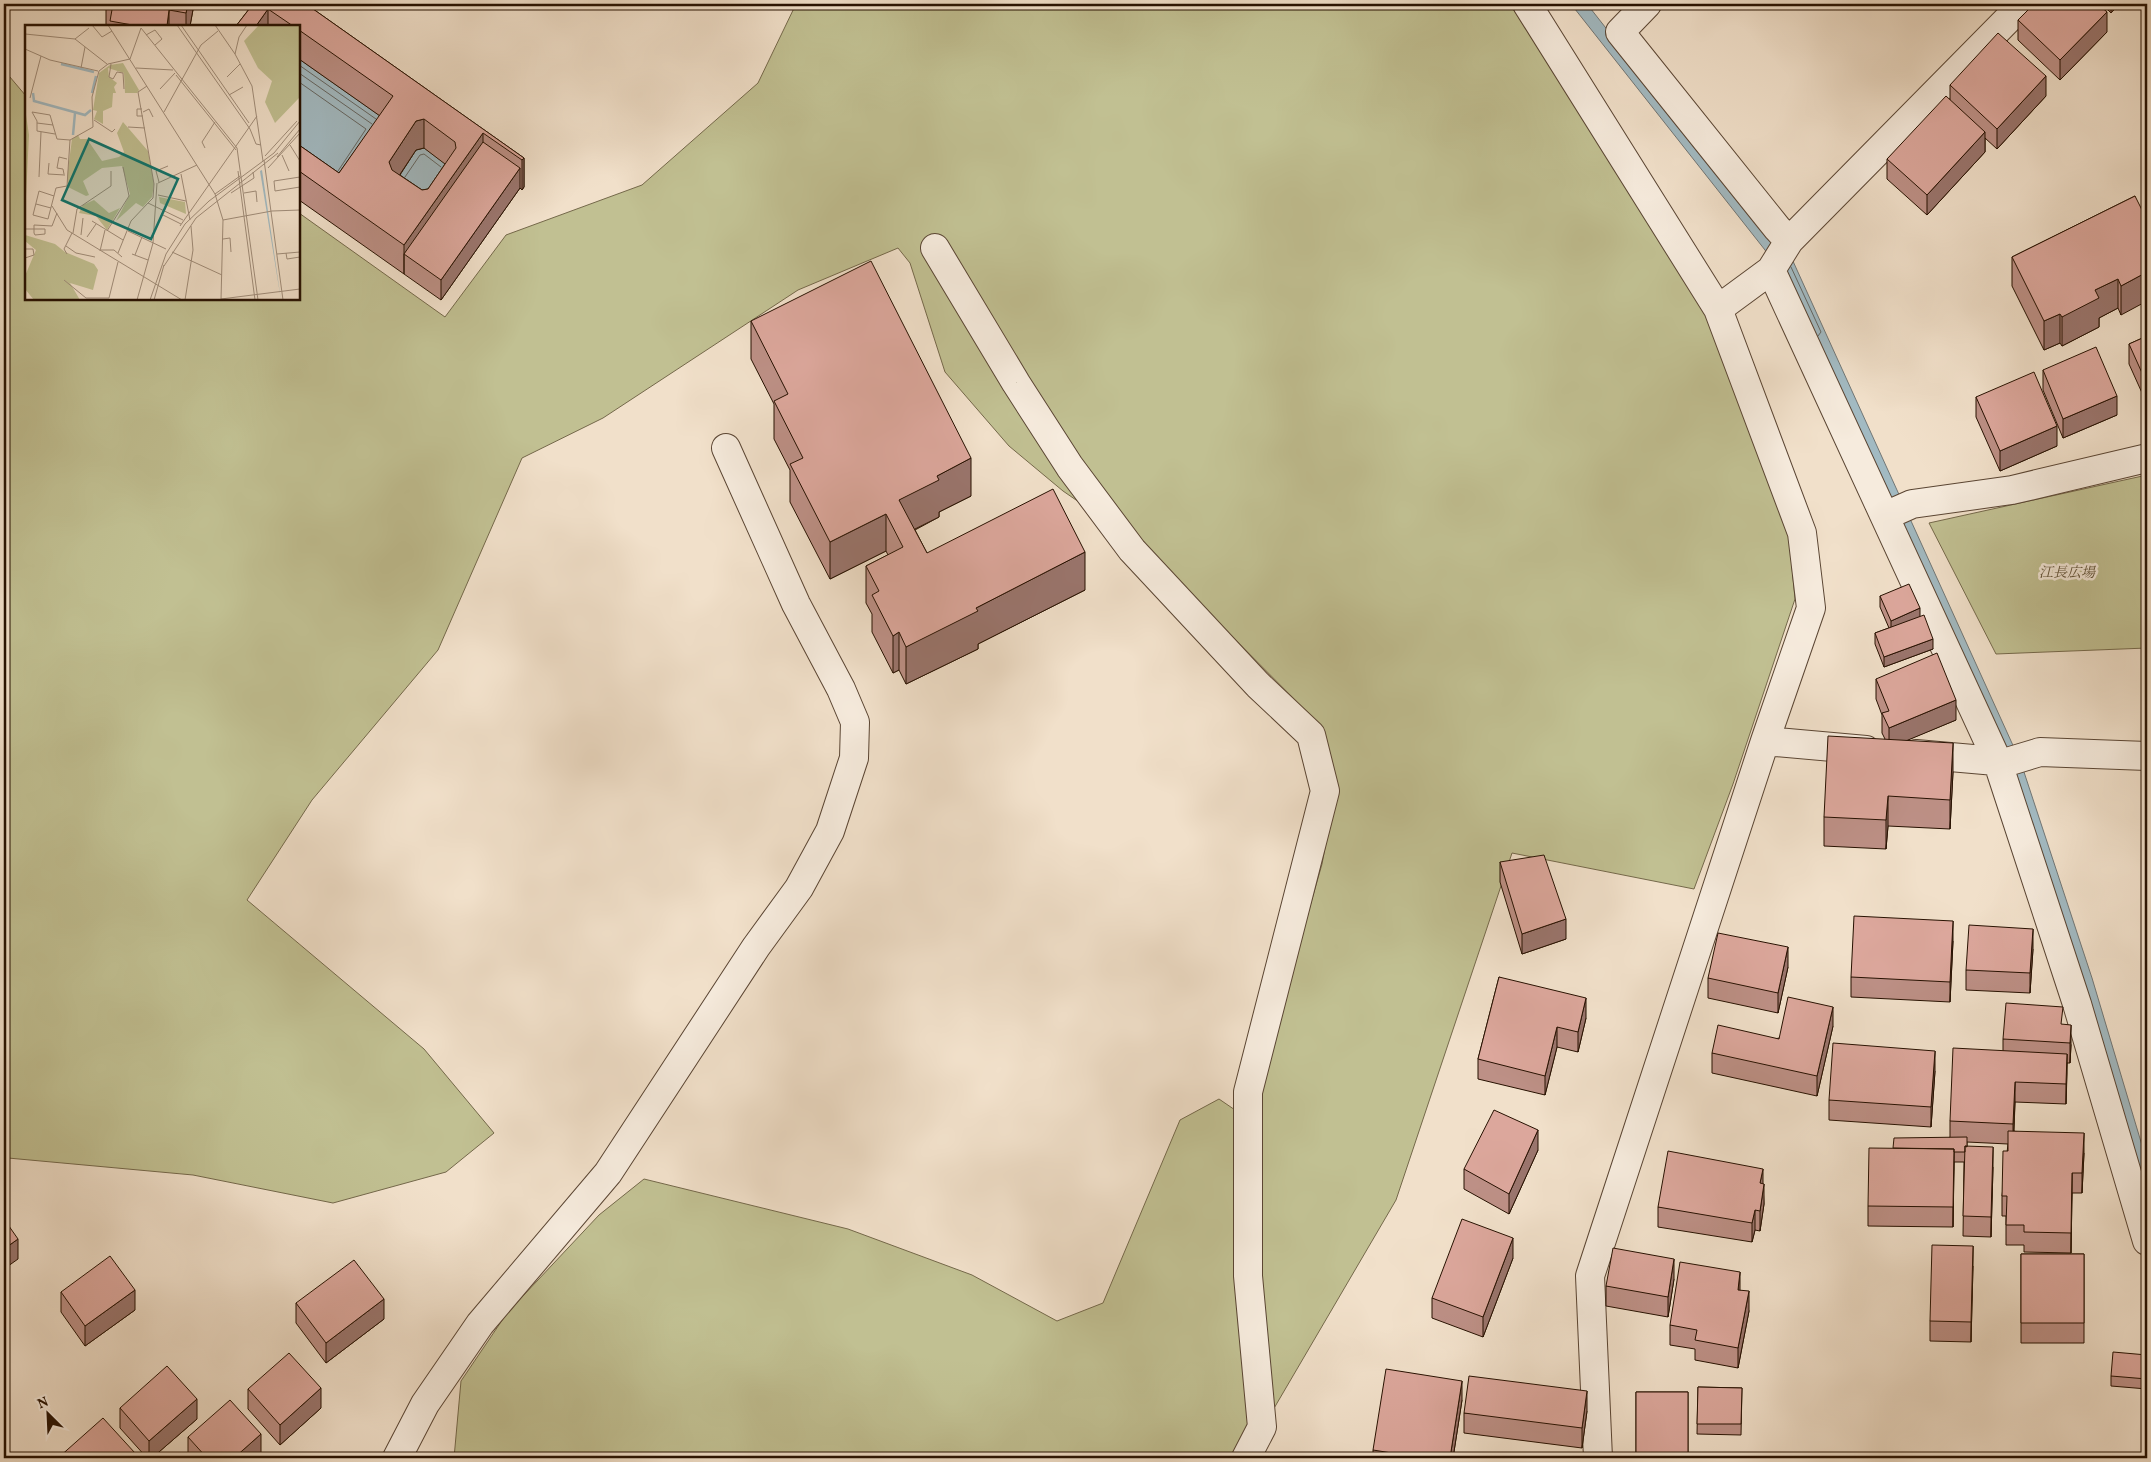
<svg xmlns="http://www.w3.org/2000/svg" width="2151" height="1462" viewBox="0 0 2151 1462" font-family="Vollkorn,'Noto Serif JP',serif">
  <style>
    .green { fill: #c1c092; stroke: #74684a }
    .water { fill: #a2bac2; stroke: #717675 }
    .lines { fill: none; stroke-linecap: round; stroke-linejoin: round }
    .shore { stroke: #646662; stroke-width: 1 }
    .minor-casing { stroke: #5a4533; stroke-width: 30 }
    .minor { stroke: #f6ebdd; stroke-width: 28 }
    .wall { fill: #bd9086; stroke: #271101; fill-rule: evenodd }
    .shaded-wall { fill: #9a756d; stroke: #271101 }
    .building { fill: #dca79c; stroke: #271101; fill-rule: evenodd }
    .labels { text-anchor: middle; dominant-baseline: central; stroke-width: 5; stroke-linejoin: round; paint-order: stroke }
    .park-label { font-size: 14px; font-style: italic; fill: #5d4e34; stroke: #f6ebdd }
    .inset-river { fill: none; stroke: #a2bac2; stroke-width: 2.5 }
    .inset-road { fill: none; stroke: #a08d7a; stroke-width: 1 }
    .view { fill: #0f766e; fill-opacity: 0.15; stroke: #0f766e; stroke-width: 2.5 }
    .inset-edge { fill: none; stroke: #271101; stroke-width: 2.5 }
  </style>
  <rect width="100%" height="100%" fill="#f1e0ca"/>
  <filter id="stains"><feTurbulence type="fractalNoise" baseFrequency=".004" numOctaves="4"/><feColorMatrix values="0 0 0 0 .2 0 0 0 0 .09 0 0 0 0 .02 0 0 0 .5 -.17"/></filter>
  <radialGradient id="worn" r=".72"><stop offset=".6" stop-color="#630" stop-opacity="0"/><stop offset="1" stop-color="#630" stop-opacity=".3"/></radialGradient>
  <path class="green" d="M 796,4 L 1510,4 L 1715,326 L 1789,535 L 1795,599 L 1733,784 L 1694,889 L 1512,853 L 1396,1200 L 1273,1410 L 1258,1274 L 1259,1085 L 1322,864 L 1336,788 L 1320,725 L 1140,544 L 1063,491 L 1009,446 L 945,372 L 910,263 L 898,248 L 798,290 L 603,418 L 522,458 L 438,650 L 312,800 L 247,900 L 424,1049 L 494,1133 L 446,1172 L 333,1203 L 193,1175 L 8,1158 L 4,1150 L 4,70 L 26,96 L 26,299 L 299,299 L 299,213 L 445,317 L 506,235 L 642,185 L 758,83 Z
    M 2147,475 L 2147,648 L 1996,654 L 1929,523 Z
    M 1219,1099 L 1238,1112 L 1252,1423 L 1235,1458 L 454,1458 L 461,1381 L 507,1313 L 599,1215 L 644,1179 L 848,1229 L 972,1275 L 1057,1321 L 1103,1303 L 1180,1120 Z"/>
  <path class="water" d="M 1571,4 L 1587,4 L 1771,238 L 1792,259 L 2021,763 L 2092,978 L 2147,1162 L 2147,1207 L 2080,982 L 1786,283 L 1765,250 Z
    M 299,59 L 393,125 L 339,202 L 299,174 Z
    M 424,148 L 455,171 L 428,218 L 389,191 L 416,150 Z"/>
  <g class="lines">
    <path class="shore" d="M 299,65 L 376,119
      M 299,73 L 372,124
      M 299,82 L 366,129 L 338,171
      M 405,177 L 420,155 L 424,154 L 441,167
      M 1791,267 L 1821,332 L 1818,336"/>
    <defs>
      <path id="minor" d="M 1527,4 L 1718,309 L 1802,533 L 1811,608 L 1765,741
        M 1647,4 L 1620,32 L 1777,228 L 1789,241
        M 935,248 L 1016,383 L 1070,467 L 1132,550 L 1258,685 L 1311,735 L 1325,791 L 1248,1092 L 1248,1276 L 1262,1427 L 1246,1458
        M 1771,270 L 1997,760 L 2077,1004 L 2147,1241
        M 1718,309 L 1771,270 L 1789,241 L 2023,4
        M 1885,516 L 1912,504 L 2012,490 L 2147,458
        M 1916,754 L 2007,762 L 2040,752 L 2147,756
        M 397,1458 L 425,1404 L 480,1324 L 608,1173 L 756,947 L 799,888 L 830,831 L 854,758 L 855,722 L 841,689 L 796,604 L 726,448
        M 1598,1458 L 1590,1276 L 1765,741 L 1866,750"/>
    </defs>
    <use href="#minor" class="minor-casing"/>
    <use href="#minor" class="minor"/>
  </g>
  <path class="wall" d="M 106,4 L 194,4 L 190,26 L 106,26 Z
    M 253,4 L 306,4 L 524,158 L 524,187 L 522,190 L 520,188 L 441,300 L 404,274 L 299,200 L 299,145 L 339,173 L 380,116 L 299,59 L 299,26 L 236,26 ZM 424,148 L 445,164 L 428,189 L 422,190 L 400,175 L 416,150 Z
    M 2102,4 L 2119,4 L 2111,13 Z
    M 2018,20 L 2107,32 L 2060,80 L 2018,40 Z
    M 1950,85 L 2046,96 L 1997,149 L 1985,138 L 1985,152 L 1927,215 L 1887,179 L 1887,159 L 1950,100 Z
    M 2135,196 L 2121,315 L 2118,308 L 2099,318 L 2099,327 L 2062,346 L 2060,343 L 2044,350 L 2012,286 L 2012,257 Z
    M 751,321 L 971,496 L 939,512 L 939,517 L 915,530 L 927,553 L 1085,590 L 978,644 L 978,649 L 906,684 L 899,670 L 893,673 L 872,632 L 872,614 L 866,603 L 866,566 L 888,555 L 886,551 L 830,579 L 790,502 L 790,470 L 774,439 L 774,404 L 751,359 Z
    M 2147,336 L 2147,404 L 2129,364 L 2129,344 Z
    M 2043,370 L 2117,415 L 2063,438 L 2043,390 Z
    M 1976,397 L 2057,446 L 2000,471 L 1976,417 Z
    M 1880,596 L 1920,617 L 1933,649 L 1884,667 L 1875,644 L 1875,633 L 1889,628 L 1880,607 Z
    M 1876,679 L 1956,720 L 1907,740 L 1953,772 L 1950,829 L 1888,826 L 1886,849 L 1824,846 L 1824,817 L 1885,739 L 1882,733 L 1882,715 L 1876,699 Z
    M 1500,862 L 1566,939 L 1522,954 L 1500,882 Z
    M 1953,941 L 1950,1002 L 1851,997 L 1851,977 Z
    M 2033,949 L 2030,993 L 1966,990 L 1966,970 Z
    M 1788,967 L 1778,1013 L 1708,998 L 1708,978 Z
    M 1499,977 L 1586,1018 L 1578,1052 L 1557,1047 L 1545,1095 L 1478,1079 L 1478,1059 Z
    M 2063,1025 L 2071,1045 L 2070,1063 L 2067,1063 L 2066,1104 L 2015,1102 L 2014,1131 L 2084,1153 L 2082,1193 L 2072,1193 L 2071,1253 L 2024,1252 L 2024,1245 L 2006,1245 L 2006,1216 L 2002,1216 L 2002,1196 L 2008,1144 L 1967,1142 L 1967,1147 L 1993,1167 L 1991,1237 L 1963,1236 L 1964,1162 L 1954,1162 L 1953,1227 L 1868,1226 L 1868,1206 L 1950,1137 L 1950,1121 L 2003,1051 L 2003,1039 Z
    M 1833,1026 L 1817,1096 L 1712,1073 L 1712,1053 Z
    M 1935,1071 L 1931,1127 L 1829,1120 L 1829,1100 Z
    M 1538,1150 L 1509,1214 L 1464,1189 L 1464,1169 Z
    M 1763,1184 L 1764,1204 L 1760,1231 L 1755,1230 L 1752,1242 L 1658,1227 L 1658,1207 Z
    M 2021,1254 L 2084,1254 L 2084,1343 L 2021,1343 Z
    M 1513,1258 L 1483,1337 L 1432,1318 L 1432,1298 Z
    M 1973,1266 L 1971,1342 L 1930,1341 L 1930,1321 Z
    M 1674,1279 L 1668,1317 L 1606,1306 L 1606,1286 Z
    M 1740,1290 L 1749,1311 L 1738,1368 L 1695,1360 L 1695,1349 L 1670,1345 L 1670,1325 Z
    M 61,1292 L 135,1310 L 85,1346 L 61,1312 Z
    M 296,1303 L 384,1319 L 326,1363 L 296,1323 Z
    M 2147,1355 L 2147,1389 L 2111,1386 L 2111,1376 Z
    M 1698,1387 L 1742,1388 L 1741,1435 L 1697,1434 Z
    M 248,1389 L 321,1408 L 280,1445 L 248,1409 Z
    M 1636,1392 L 1688,1392 L 1688,1458 L 1636,1458 Z
    M 1462,1400 L 1453,1458 L 1373,1458 L 1373,1450 Z
    M 120,1408 L 197,1419 L 152,1458 L 147,1458 L 120,1428 Z
    M 1587,1411 L 1582,1448 L 1464,1433 L 1464,1413 Z
    M 188,1437 L 261,1454 L 256,1458 L 189,1458 L 188,1457 Z"/>
  <path class="shaded-wall" d="M 188,4 L 194,4 L 190,26 L 186,26 L 186,13 Z
    M 2111,4 L 2119,4 L 2111,13 Z
    M 268,9 L 268,26 L 256,26 Z
    M 169,10 L 169,26 L 167,26 Z
    M 2107,12 L 2107,32 L 2060,80 L 2060,60 Z
    M 2046,76 L 2046,96 L 1997,149 L 1997,129 Z
    M 424,119 L 424,148 L 416,150 L 389,191 L 389,162 L 416,121 Z
    M 1985,132 L 1985,152 L 1927,215 L 1927,195 Z
    M 483,133 L 483,162 L 404,254 L 404,274 L 404,245 Z
    M 524,158 L 524,187 L 522,190 L 522,160 Z
    M 520,168 L 520,188 L 441,300 L 441,280 Z
    M 2147,272 L 2147,301 L 2121,315 L 2121,286 Z
    M 2118,279 L 2118,308 L 2099,318 L 2099,327 L 2062,346 L 2062,317 L 2095,290 Z
    M 2060,314 L 2060,343 L 2044,350 L 2044,321 Z
    M 2117,396 L 2117,415 L 2063,438 L 2063,419 Z
    M 2057,426 L 2057,446 L 2000,471 L 2000,451 Z
    M 971,458 L 971,496 L 939,512 L 939,517 L 899,537 L 899,500 L 937,476 Z
    M 886,514 L 886,551 L 830,579 L 830,542 Z
    M 1085,552 L 1085,590 L 978,644 L 978,649 L 906,684 L 906,647 L 976,608 Z
    M 1920,608 L 1920,618 L 1891,631 L 1891,621 Z
    M 899,632 L 899,670 L 893,673 L 893,636 Z
    M 1933,639 L 1933,649 L 1884,667 L 1884,657 Z
    M 1956,700 L 1956,720 L 1889,748 L 1889,728 Z
    M 1953,743 L 1953,772 L 1950,829 L 1950,800 Z
    M 1888,796 L 1888,826 L 1886,849 L 1886,820 Z
    M 1566,919 L 1566,939 L 1522,954 L 1522,934 Z
    M 1953,921 L 1953,941 L 1950,1002 L 1950,982 Z
    M 2033,929 L 2033,949 L 2030,993 L 2030,973 Z
    M 1788,947 L 1788,967 L 1778,1013 L 1778,993 Z
    M 1586,998 L 1586,1018 L 1578,1052 L 1578,1032 Z
    M 1833,1007 L 1833,1026 L 1817,1096 L 1817,1076 Z
    M 2071,1025 L 2071,1045 L 2070,1063 L 2070,1043 Z
    M 1557,1027 L 1557,1047 L 1545,1095 L 1545,1076 Z
    M 1935,1051 L 1935,1071 L 1931,1127 L 1931,1107 Z
    M 2067,1054 L 2067,1074 L 2066,1104 L 2066,1084 Z
    M 2015,1082 L 2015,1102 L 2013,1144 L 2013,1124 Z
    M 1538,1130 L 1538,1150 L 1509,1214 L 1509,1194 Z
    M 2084,1133 L 2084,1153 L 2082,1193 L 2082,1173 Z
    M 1993,1147 L 1993,1167 L 1991,1237 L 1991,1217 Z
    M 1954,1149 L 1954,1169 L 1953,1227 L 1953,1207 Z
    M 1763,1169 L 1763,1189 L 1760,1183 Z
    M 2072,1173 L 2072,1193 L 2071,1253 L 2071,1233 Z
    M 1764,1184 L 1764,1204 L 1760,1231 L 1760,1211 Z
    M 1755,1210 L 1755,1230 L 1752,1242 L 1752,1223 Z
    M 1513,1238 L 1513,1258 L 1483,1337 L 1483,1317 Z
    M 18,1239 L 18,1259 L 4,1269 L 4,1249 Z
    M 1973,1246 L 1973,1266 L 1971,1342 L 1971,1322 Z
    M 1674,1259 L 1674,1279 L 1668,1317 L 1668,1297 Z
    M 1740,1272 L 1740,1292 L 1738,1290 Z
    M 135,1290 L 135,1310 L 85,1346 L 85,1326 Z
    M 1749,1291 L 1749,1311 L 1738,1368 L 1738,1348 Z
    M 384,1299 L 384,1319 L 326,1363 L 326,1343 Z
    M 1462,1381 L 1462,1400 L 1453,1458 L 1450,1458 Z
    M 321,1388 L 321,1408 L 280,1445 L 280,1425 Z
    M 1587,1391 L 1587,1411 L 1582,1448 L 1582,1428 Z
    M 197,1399 L 197,1419 L 152,1458 L 149,1458 L 149,1441 Z
    M 261,1434 L 261,1454 L 256,1458 L 234,1458 Z
    M 135,1453 L 135,1458 L 129,1458 Z"/>
  <path class="building" d="M 113,4 L 188,4 L 186,13 L 169,10 L 167,26 L 138,26 L 110,21 Z
    M 253,4 L 306,4 L 524,158 L 522,160 L 483,133 L 404,245 L 299,171 L 299,145 L 339,173 L 393,96 L 299,30 L 299,26 L 293,26 L 268,9 L 256,26 L 236,26 ZM 424,119 L 455,142 L 456,148 L 428,189 L 422,190 L 392,170 L 389,162 L 416,121 Z
    M 2034,4 L 2098,4 L 2107,12 L 2060,60 L 2018,20 Z
    M 1998,33 L 2046,76 L 1997,129 L 1950,85 Z
    M 1946,96 L 1985,132 L 1927,195 L 1887,159 Z
    M 483,142 L 520,168 L 441,280 L 404,254 Z
    M 2135,196 L 2147,220 L 2147,272 L 2121,286 L 2118,279 L 2095,290 L 2099,298 L 2062,317 L 2060,314 L 2044,321 L 2012,257 Z
    M 871,261 L 971,458 L 937,476 L 939,480 L 899,500 L 927,553 L 1053,489 L 1085,552 L 976,608 L 978,611 L 906,647 L 899,632 L 893,636 L 872,595 L 879,591 L 866,566 L 903,547 L 886,514 L 830,542 L 790,464 L 803,458 L 774,401 L 788,394 L 751,321 Z
    M 2147,336 L 2147,384 L 2129,344 Z
    M 2096,347 L 2117,396 L 2063,419 L 2043,370 Z
    M 2034,372 L 2057,426 L 2000,451 L 1976,397 Z
    M 1909,584 L 1920,608 L 1891,621 L 1880,596 Z
    M 1924,615 L 1933,639 L 1884,657 L 1875,633 Z
    M 1937,653 L 1956,700 L 1889,728 L 1882,713 L 1889,711 L 1876,679 Z
    M 1828,736 L 1953,743 L 1950,800 L 1888,796 L 1886,820 L 1824,817 Z
    M 1544,855 L 1566,919 L 1522,934 L 1500,862 Z
    M 1854,916 L 1953,921 L 1950,982 L 1851,977 Z
    M 1969,925 L 2033,929 L 2030,973 L 1966,970 Z
    M 1718,933 L 1788,947 L 1778,993 L 1708,978 Z
    M 1499,977 L 1586,998 L 1578,1032 L 1557,1027 L 1545,1076 L 1478,1059 Z
    M 1788,997 L 1833,1007 L 1817,1076 L 1712,1053 L 1718,1025 L 1779,1039 Z
    M 2006,1003 L 2063,1007 L 2061,1024 L 2071,1025 L 2070,1043 L 2003,1039 Z
    M 1833,1043 L 1935,1051 L 1931,1107 L 1829,1100 Z
    M 1953,1048 L 2067,1054 L 2066,1084 L 2015,1082 L 2013,1124 L 1950,1121 Z
    M 1494,1110 L 1538,1130 L 1509,1194 L 1464,1169 Z
    M 2008,1131 L 2084,1133 L 2082,1173 L 2072,1173 L 2071,1233 L 2024,1232 L 2024,1225 L 2006,1225 L 2007,1196 L 2002,1196 L 2003,1151 L 2008,1151 Z
    M 1967,1137 L 1967,1147 L 1965,1146 L 1965,1152 L 1954,1152 L 1954,1149 L 1893,1148 L 1894,1138 Z
    M 1965,1146 L 1993,1147 L 1991,1217 L 1963,1216 Z
    M 1869,1148 L 1954,1149 L 1953,1207 L 1868,1206 Z
    M 1668,1151 L 1763,1169 L 1760,1183 L 1764,1184 L 1760,1211 L 1755,1210 L 1752,1223 L 1658,1207 Z
    M 4,1219 L 18,1239 L 4,1249 Z
    M 1462,1219 L 1513,1238 L 1483,1317 L 1432,1298 Z
    M 1932,1245 L 1973,1246 L 1971,1322 L 1930,1321 Z
    M 1613,1248 L 1674,1259 L 1668,1297 L 1606,1286 Z
    M 2021,1254 L 2084,1254 L 2084,1323 L 2021,1323 Z
    M 110,1256 L 135,1290 L 85,1326 L 61,1292 Z
    M 354,1260 L 384,1299 L 326,1343 L 296,1303 Z
    M 1680,1262 L 1740,1272 L 1738,1290 L 1749,1291 L 1738,1348 L 1695,1340 L 1697,1330 L 1670,1325 Z
    M 2113,1352 L 2147,1355 L 2147,1379 L 2111,1376 Z
    M 289,1353 L 321,1388 L 280,1425 L 248,1389 Z
    M 167,1366 L 197,1399 L 149,1441 L 120,1408 Z
    M 1386,1369 L 1462,1381 L 1450,1458 L 1423,1458 L 1373,1450 Z
    M 1469,1376 L 1587,1391 L 1582,1428 L 1464,1413 Z
    M 1698,1387 L 1742,1388 L 1741,1424 L 1697,1424 Z
    M 1636,1392 L 1688,1392 L 1688,1457 L 1636,1457 Z
    M 230,1400 L 261,1434 L 234,1458 L 207,1458 L 188,1437 Z
    M 103,1418 L 135,1453 L 129,1458 L 58,1458 Z"/>
  <g class="labels">
    <g class="park-label">
      <text x="2067" y="573">江長広場</text>
    </g>
  </g>
  <g transform="translate(25 25)">
    <rect width="275" height="275" fill="#f1e0ca"/>
    <path d="M 234,0 L 275,0 L 275,80 L 274,73 L 250,98 L 240,77 L 247,56 L 233,43 L 219,16 ZM 98,38 L 114,65 L 112,68 L 100,68 L 99,48 L 83,43 L 84,52 L 92,58 L 89,62 L 91,68 L 88,68 L 87,82 L 78,86 L 78,99 L 69,94 L 72,86 L 68,85 L 74,48 L 85,40 ZM 0,83 L 4,110 L 0,191 ZM 98,97 L 123,126 L 129,159 L 127,172 L 118,182 L 111,178 L 91,196 L 105,169 L 97,141 L 77,143 L 58,156 L 64,170 L 61,171 L 43,162 L 42,152 L 47,114 L 53,110 L 55,114 L 62,114 L 77,136 L 94,132 L 99,127 L 92,108 ZM 134,172 L 160,177 L 161,189 L 135,178 ZM 69,175 L 84,188 L 95,183 L 82,205 L 71,191 L 54,188 L 58,180 ZM 0,210 L 30,219 L 40,227 L 69,239 L 73,245 L 68,265 L 45,258 L 55,275 L 9,275 L 0,264 L 0,251 L 11,225 L 0,216 Z" fill="#c1c092"/>
    <path d="M 237,145 L 256,275 L 235,146 Z" fill="#a2bac2"/>
    <path class="inset-river" d="M 36,39 L 69,47M 8,68 L 9,76 L 60,90 L 66,85M 67,68 L 71,51M 48,110 L 50,88"/>
    <path class="inset-road" d="M 67,0 L 77,12 L 87,6M 83,0 L 190,169 L 198,195 L 196,275M 152,0 L 225,104 L 231,119 L 236,120M 156,0 L 224,98M 190,0 L 210,29M 222,0 L 214,12 L 210,29 L 227,61 L 238,136M 0,9 L 50,14 L 82,39M 121,10 L 130,5 L 137,14 L 130,20M 50,14 L 64,3M 0,24 L 25,35 L 73,46M 86,39 L 84,52 L 88,54 L 92,47 L 98,48 L 99,64M 56,43 L 60,22M 111,43 L 148,45M 151,50 L 211,125M 202,52 L 215,39M 122,61 L 113,67 L 129,159 L 128,173 L 123,178M 135,64 L 150,48M 204,70 L 218,62M 5,73 L 16,31M 117,84 L 112,84 L 112,91 L 118,91M 118,87 L 124,84 L 128,92M 139,87 L 176,20 L 193,6M 69,95 L 87,107 L 90,104M 12,98 L 28,100M 103,102 L 120,103M 30,109 L 12,106 L 12,96 L 7,87 L 25,90 L 32,114 L 45,115M 265,120 L 275,136M 180,123 L 177,117 L 190,97M 257,130 L 264,146M 240,131 L 272,96M 252,132 L 275,104M 239,135 L 258,275M 24,138 L 23,149 L 40,150M 243,143 L 275,108M 213,146 L 230,275M 39,149 L 38,144 L 32,143 L 34,132 L 42,134M 156,149 L 165,195M 14,152 L 16,107M 275,152 L 249,156 L 250,166 L 275,162M 134,157 L 131,146 L 143,141M 133,158 L 172,140M 206,168 L 229,153 L 228,147M 219,168 L 231,166 L 232,177M 190,169 L 215,151M 133,170 L 161,176M 29,171 L 14,166 L 8,190 L 23,194 L 31,163 L 42,161 L 45,115 L 68,102 L 67,72 L 74,46 L 83,39 L 105,34 L 116,3 L 212,123 L 233,275M 11,179 L 26,183M 27,181 L 42,205 L 157,275M 138,190 L 156,199M 198,195 L 247,186 L 275,185M 67,196 L 98,215M 155,201 L 232,91M 0,204 L 20,204 L 20,209 L 10,210 L 9,208 L 9,200 L 27,201 L 32,188M 82,206 L 104,171 L 98,142M 103,206 L 141,224M 48,208 L 52,184 L 86,161 L 86,146M 56,210 L 58,193M 62,212 L 71,199M 198,214 L 205,213 L 206,227M 41,221 L 51,228 L 70,232M 0,224 L 8,224 L 9,230 L 0,233M 76,225 L 89,225 L 97,232M 75,226 L 80,205M 147,227 L 197,250M 93,228 L 106,196 L 123,178 L 158,195M 261,228 L 262,234 L 275,232M 42,229 L 39,224 L 47,208M 107,229 L 123,235M 252,229 L 275,227M 110,230 L 117,212M 139,241 L 171,193 L 253,128M 39,255 L 61,273 L 84,273M 84,273 L 93,237M 196,274 L 275,264M 112,275 L 128,218 L 132,158M 125,275 L 141,229 L 160,199 L 184,176 L 249,128 L 275,96M 129,275 L 139,240M 160,275 L 168,225 L 166,201"/>
    <path class="view" d="M 64,114 L 153,154 L 126,214 L 37,175 Z"/>
    <rect width="275" height="275" class="inset-edge"/>
  </g>
  <rect width="2151" height="1462" fill="none" stroke="#f1e0ca" stroke-width="20"/>
  <rect x="5" y="5" width="2141" height="1452" fill="none" stroke="#271101" stroke-width="2.5"/>
  <rect x="10" y="10" width="2131" height="1442" fill="none" stroke="#271101"/>
  <g transform="translate(48 1414) rotate(336)" stroke="#f6ebdd" stroke-width="4" paint-order="stroke">
  <path d="M0-4L9 19L0 12L-9 19Z" fill="#271101"/>
  <text y="-8" font-size="14" font-weight="bold" text-anchor="middle" fill="#271101">N</text>
  </g>
  <rect width="100%" height="100%" filter="url(#stains)"/>
  <rect width="100%" height="100%" fill="url(#worn)"/>
</svg>
